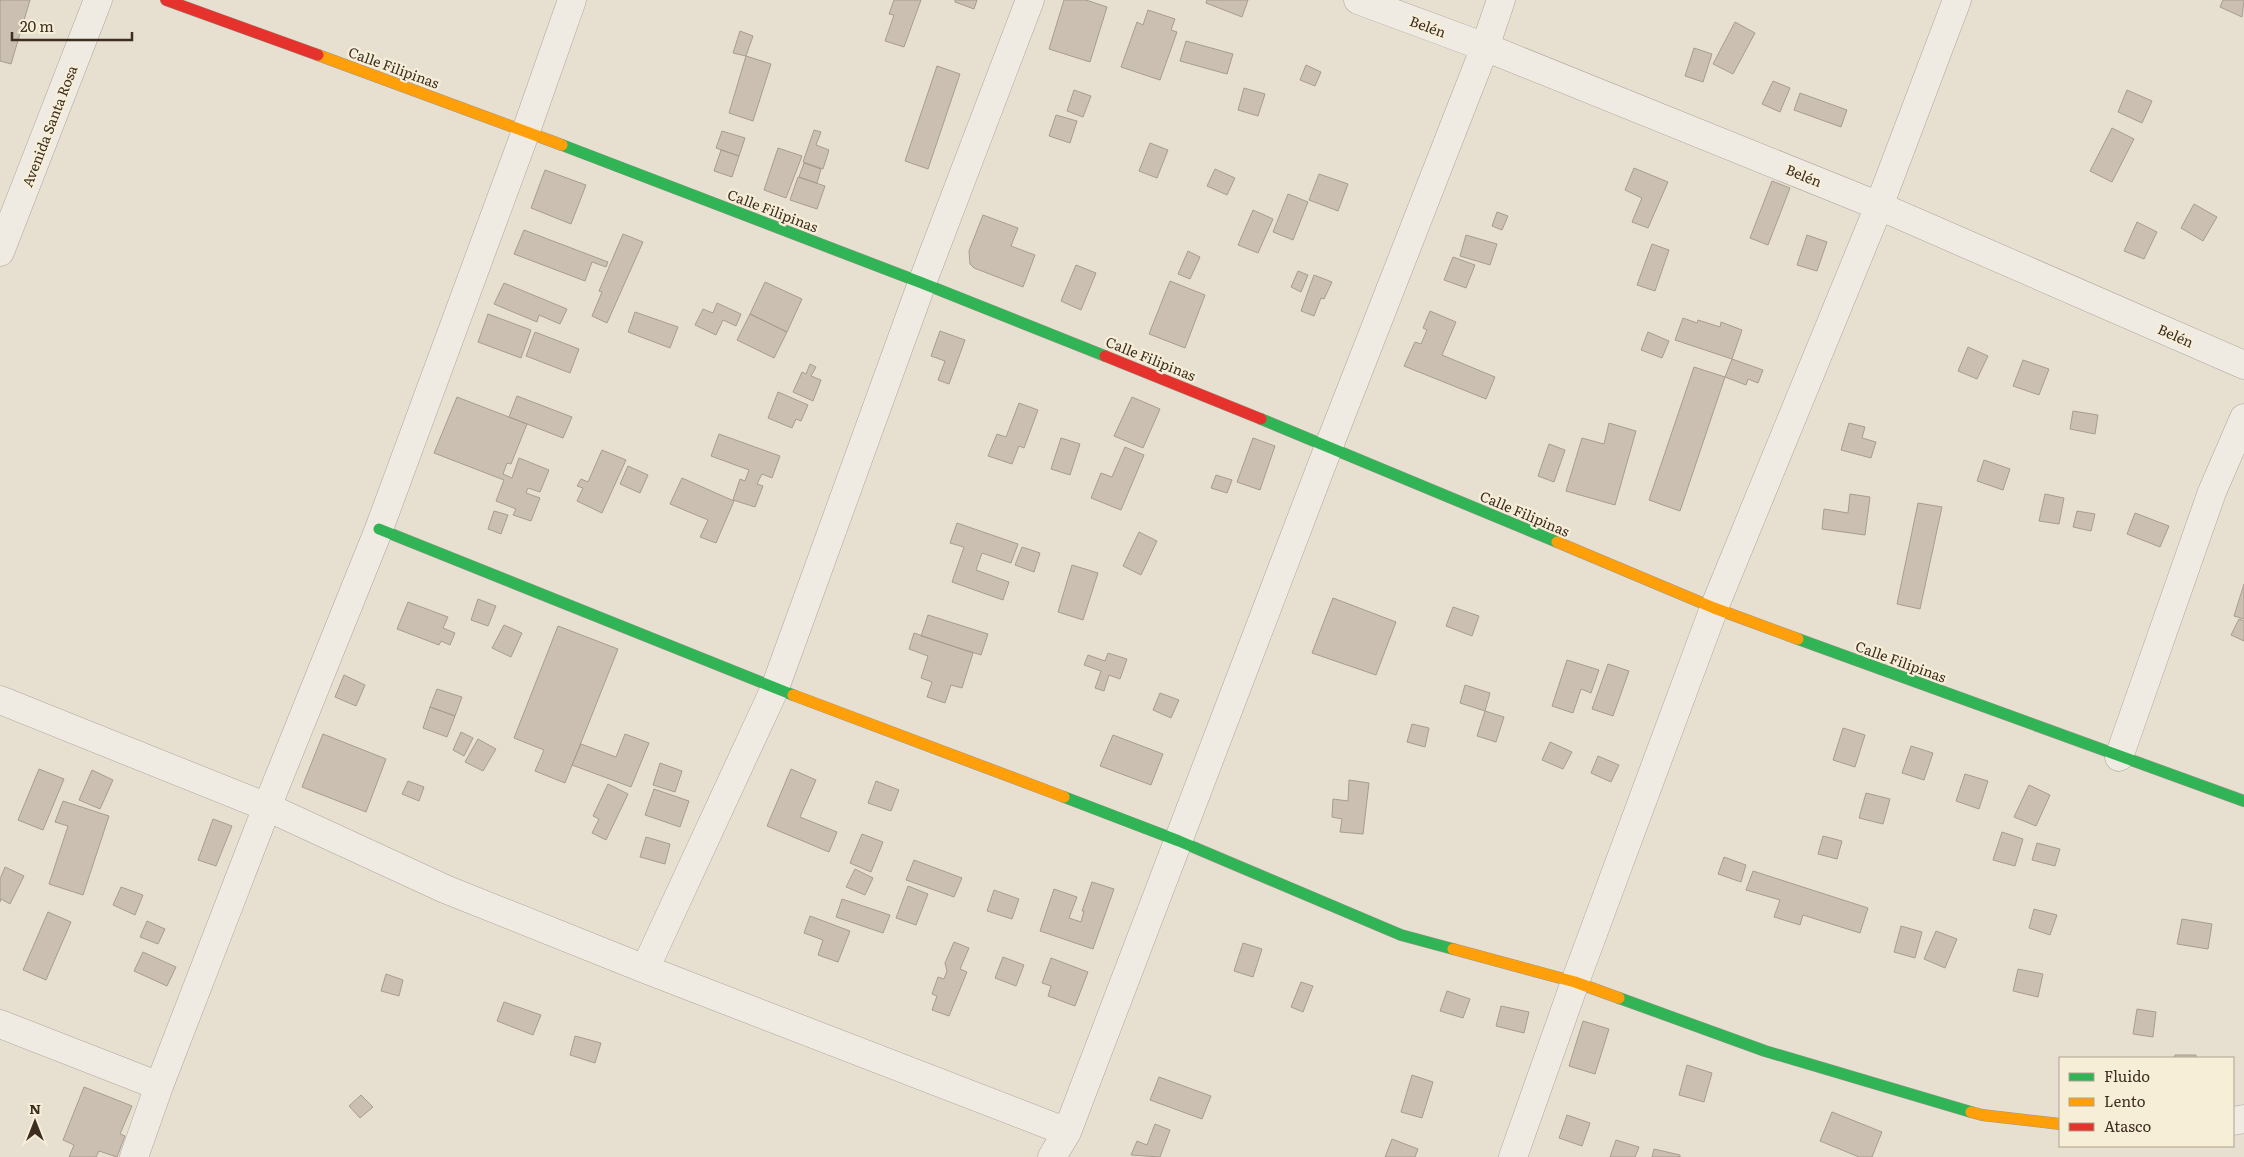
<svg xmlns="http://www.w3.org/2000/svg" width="2244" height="1157" viewBox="0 0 2244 1157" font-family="Literata,serif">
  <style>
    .building { fill: #cbbfb2; stroke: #a89c90 }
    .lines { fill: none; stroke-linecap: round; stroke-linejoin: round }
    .street-casing { stroke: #ada599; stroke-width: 29 }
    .fast-casing { stroke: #9c958a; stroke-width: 12 }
    .slow-casing { stroke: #9c958a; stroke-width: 12 }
    .jam-casing { stroke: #9c958a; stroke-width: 12 }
    .street { stroke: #efebe3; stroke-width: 28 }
    .fast { stroke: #30b455; stroke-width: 11 }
    .slow { stroke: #ff9f0a; stroke-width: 11 }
    .jam { stroke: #e5322d; stroke-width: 11 }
    .labels { text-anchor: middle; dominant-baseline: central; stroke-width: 4.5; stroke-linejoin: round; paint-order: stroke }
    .street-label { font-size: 14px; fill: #3d2e20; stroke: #f7eed8 }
  </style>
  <rect width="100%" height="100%" fill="#e7e0d1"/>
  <path class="building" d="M 0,0 L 30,0 L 11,64 L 0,61 Z
    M 894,0 L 921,0 L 904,47 L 885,41 L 894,15 L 889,14 Z
    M 955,0 L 977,0 L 974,9 L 955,2 Z
    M 1064,0 L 1086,0 L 1107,7 L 1090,62 L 1049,49 Z
    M 1207,0 L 1248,0 L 1242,17 L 1206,3 Z
    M 2223,0 L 2244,0 L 2242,17 L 2220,7 Z
    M 1148,10 L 1175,19 L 1171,30 L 1177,32 L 1160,80 L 1121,67 L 1137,22 L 1143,25 Z
    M 1735,22 L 1755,33 L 1733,74 L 1713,64 Z
    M 740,31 L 753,36 L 746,56 L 733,53 Z
    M 1186,41 L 1233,54 L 1227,74 L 1180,61 Z
    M 1694,48 L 1712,54 L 1703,82 L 1685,76 Z
    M 746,56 L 771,64 L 753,121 L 729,113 Z
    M 1306,65 L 1321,72 L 1315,86 L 1300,80 Z
    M 937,66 L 960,74 L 928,169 L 905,161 Z
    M 1773,81 L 1790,88 L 1780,112 L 1762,104 Z
    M 1244,88 L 1265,94 L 1258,116 L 1238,110 Z
    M 1074,90 L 1091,96 L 1083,117 L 1067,111 Z
    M 2127,90 L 2152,101 L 2142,123 L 2118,112 Z
    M 1800,93 L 1847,110 L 1841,127 L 1794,110 Z
    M 1056,115 L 1077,121 L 1070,143 L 1049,136 Z
    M 2112,128 L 2134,139 L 2112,182 L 2090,171 Z
    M 814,130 L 821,132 L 816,145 L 829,150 L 823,169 L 803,162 Z
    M 722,131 L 745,138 L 739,156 L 716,148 Z
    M 1150,143 L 1168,150 L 1157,178 L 1139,171 Z
    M 778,148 L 802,156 L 786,198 L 764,190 Z
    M 721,150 L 739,156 L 732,177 L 714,171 Z
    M 804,163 L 821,169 L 817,183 L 799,177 Z
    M 1634,168 L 1668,182 L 1648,228 L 1632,222 L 1642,198 L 1625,190 Z
    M 1215,169 L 1235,178 L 1227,195 L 1207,186 Z
    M 545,170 L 586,185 L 571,224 L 531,208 Z
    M 1319,174 L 1348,184 L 1338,211 L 1309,200 Z
    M 798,177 L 825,186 L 817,209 L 790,200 Z
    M 1772,181 L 1790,188 L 1768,245 L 1750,238 Z
    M 1288,194 L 1308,202 L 1293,240 L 1273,232 Z
    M 2194,204 L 2217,217 L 2203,241 L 2181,228 Z
    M 1253,210 L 1273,219 L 1258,253 L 1238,245 Z
    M 1497,212 L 1508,216 L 1502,230 L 1492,226 Z
    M 983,215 L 1018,228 L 1011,246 L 1035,255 L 1023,287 L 974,268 L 970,264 L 969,251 Z
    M 2137,222 L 2157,232 L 2144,259 L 2124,251 Z
    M 524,230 L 608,262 L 606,267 L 592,262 L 585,281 L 514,254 Z
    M 623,234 L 643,242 L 607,323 L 592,316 L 602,292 L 599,291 Z
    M 1466,235 L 1497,244 L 1490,265 L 1460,256 Z
    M 1807,235 L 1827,242 L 1817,271 L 1797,265 Z
    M 1652,244 L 1669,250 L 1655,291 L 1637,285 Z
    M 1188,251 L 1200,257 L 1190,279 L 1178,274 Z
    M 1453,257 L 1475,265 L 1466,288 L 1444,280 Z
    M 1076,265 L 1096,273 L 1081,310 L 1061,301 Z
    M 1298,271 L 1308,275 L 1301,292 L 1291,287 Z
    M 1314,275 L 1332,282 L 1324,299 L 1321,298 L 1314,316 L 1301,311 Z
    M 1170,281 L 1205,295 L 1185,348 L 1149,334 Z
    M 765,282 L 802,299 L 787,332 L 750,314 Z
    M 504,283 L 567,309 L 560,324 L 539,315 L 537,322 L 494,304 Z
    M 717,303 L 741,314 L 736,326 L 723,320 L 716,335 L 695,325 L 703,309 L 713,313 Z
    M 1430,311 L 1456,322 L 1442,355 L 1495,377 L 1486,399 L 1404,366 L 1415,342 L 1421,344 L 1427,330 L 1423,328 Z
    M 635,312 L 678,327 L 670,348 L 628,332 Z
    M 488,314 L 531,330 L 521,358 L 478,342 Z
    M 750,314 L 787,332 L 774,358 L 737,340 Z
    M 1683,318 L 1697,323 L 1698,320 L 1720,327 L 1721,322 L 1742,330 L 1732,359 L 1675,340 Z
    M 940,331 L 965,340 L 949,384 L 938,380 L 945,361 L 931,356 Z
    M 535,332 L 579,349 L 570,373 L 526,356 Z
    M 1648,332 L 1669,341 L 1662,358 L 1641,350 Z
    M 1968,347 L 1988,356 L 1977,379 L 1958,371 Z
    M 1732,359 L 1763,370 L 1758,383 L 1748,379 L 1746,385 L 1725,377 Z
    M 2023,360 L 2049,369 L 2039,395 L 2013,386 Z
    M 810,364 L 816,367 L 811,376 L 821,380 L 813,401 L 793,392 L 802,372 L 806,374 Z
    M 1694,367 L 1725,377 L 1680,511 L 1649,500 Z
    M 778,392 L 808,405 L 801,421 L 796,419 L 792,428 L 768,418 Z
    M 517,396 L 572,417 L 563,438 L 509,417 Z
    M 457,397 L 527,424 L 511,464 L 507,463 L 503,474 L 512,478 L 519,458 L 549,470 L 540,492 L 528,488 L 526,493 L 540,498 L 531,521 L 513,515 L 516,509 L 496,501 L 504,480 L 434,453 Z
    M 1132,397 L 1160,409 L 1143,448 L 1114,436 Z
    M 1019,403 L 1038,410 L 1024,448 L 1019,446 L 1012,464 L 988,456 L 997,434 L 1006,437 Z
    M 2073,411 L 2098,415 L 2095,434 L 2070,429 Z
    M 1609,423 L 1636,431 L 1615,505 L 1566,491 L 1582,438 L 1604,444 Z
    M 1849,423 L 1865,427 L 1862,438 L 1876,442 L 1871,458 L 1841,450 Z
    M 719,434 L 780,456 L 772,478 L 762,474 L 757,484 L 763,486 L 755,507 L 733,500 L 740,479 L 745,481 L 749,470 L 711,456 Z
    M 1061,438 L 1080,444 L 1070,475 L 1051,469 Z
    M 1253,438 L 1275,446 L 1260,490 L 1237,482 Z
    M 1549,444 L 1565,450 L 1554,482 L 1538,476 Z
    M 1125,447 L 1144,455 L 1121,510 L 1091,498 L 1101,473 L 1112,477 Z
    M 602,450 L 626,460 L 602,513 L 577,501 L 583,488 L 577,486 L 581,479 L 588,482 Z
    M 1984,460 L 2010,469 L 2003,490 L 1977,481 Z
    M 628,466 L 648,475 L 640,493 L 620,484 Z
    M 1216,475 L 1232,480 L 1227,493 L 1211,488 Z
    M 682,478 L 734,501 L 716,543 L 700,537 L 708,520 L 670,504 Z
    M 1850,494 L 1870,497 L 1865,535 L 1822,529 L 1824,509 L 1848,513 Z
    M 2045,494 L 2064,498 L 2059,524 L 2039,521 Z
    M 1918,503 L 1942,507 L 1920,609 L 1897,604 Z
    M 494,511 L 508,515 L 501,534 L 488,529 Z
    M 2077,511 L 2095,514 L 2091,531 L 2073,527 Z
    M 2135,513 L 2169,526 L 2160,547 L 2127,534 Z
    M 957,523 L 1018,544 L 1011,563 L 982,553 L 976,570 L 1009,582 L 1003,600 L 952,582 L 964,547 L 950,543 Z
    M 1139,532 L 1157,541 L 1141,575 L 1123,566 Z
    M 1022,547 L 1040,553 L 1034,572 L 1015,565 Z
    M 1072,565 L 1098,573 L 1083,620 L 1058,612 Z
    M 2244,584 L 2244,619 L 2234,616 Z
    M 1333,598 L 1396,622 L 1376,675 L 1312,653 Z
    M 478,599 L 496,606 L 488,626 L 471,620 Z
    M 408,602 L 448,617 L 443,628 L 455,633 L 450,645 L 441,641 L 439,645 L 397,629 Z
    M 1453,607 L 1479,616 L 1472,636 L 1446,626 Z
    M 928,615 L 988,634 L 981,655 L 921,636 Z
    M 2239,619 L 2244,621 L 2244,641 L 2231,635 Z
    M 504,625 L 522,633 L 511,657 L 492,648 Z
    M 558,626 L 618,649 L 565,783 L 535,771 L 544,750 L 514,738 Z
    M 914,633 L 973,653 L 962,688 L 951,685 L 945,703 L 927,697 L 932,682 L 921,678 L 928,656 L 909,649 Z
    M 1108,653 L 1127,659 L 1120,679 L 1109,675 L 1104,691 L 1095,688 L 1101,671 L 1084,665 L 1088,655 L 1105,661 Z
    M 1567,660 L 1599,670 L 1591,693 L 1581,689 L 1573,713 L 1552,706 Z
    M 1608,664 L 1629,671 L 1613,716 L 1592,709 Z
    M 344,675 L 365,685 L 356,706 L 335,697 Z
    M 1465,685 L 1490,693 L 1485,711 L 1460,703 Z
    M 437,689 L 462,697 L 455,716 L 430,707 Z
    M 1160,693 L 1179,700 L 1171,718 L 1153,710 Z
    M 430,707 L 455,716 L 447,737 L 423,728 Z
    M 1485,711 L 1504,717 L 1496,742 L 1477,736 Z
    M 1412,724 L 1429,728 L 1425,747 L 1407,742 Z
    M 1843,728 L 1865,735 L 1855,767 L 1833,760 Z
    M 461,732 L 473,738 L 464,756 L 453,750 Z
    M 323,734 L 386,759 L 366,812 L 302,787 Z
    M 625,734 L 649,743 L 631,787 L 572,765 L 581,744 L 616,757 Z
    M 1113,735 L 1163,754 L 1151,785 L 1100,766 Z
    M 478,739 L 496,749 L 483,771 L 465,762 Z
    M 1550,742 L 1572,752 L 1563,769 L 1542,760 Z
    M 1911,746 L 1933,753 L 1924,780 L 1902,773 Z
    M 1598,756 L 1619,765 L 1611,782 L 1591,773 Z
    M 660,763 L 682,771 L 675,792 L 653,785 Z
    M 39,769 L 64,779 L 43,830 L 18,820 Z
    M 791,769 L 816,780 L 800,817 L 837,832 L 829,852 L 767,826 Z
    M 92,770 L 113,780 L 100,809 L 79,800 Z
    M 1965,774 L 1988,781 L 1979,809 L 1956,801 Z
    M 1349,780 L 1369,783 L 1363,834 L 1340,832 L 1342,819 L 1332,817 L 1333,799 L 1348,801 Z
    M 408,781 L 424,787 L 419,801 L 402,794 Z
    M 876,781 L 899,790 L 891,811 L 868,803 Z
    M 608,784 L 628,794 L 606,840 L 592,833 L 599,819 L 593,816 Z
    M 2029,785 L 2050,795 L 2036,826 L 2014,817 Z
    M 654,789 L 689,801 L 680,827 L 645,815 Z
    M 1866,793 L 1890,799 L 1883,824 L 1859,818 Z
    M 63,801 L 109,816 L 83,895 L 49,884 L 68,826 L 55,822 Z
    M 213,819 L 232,826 L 216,866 L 198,860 Z
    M 2002,832 L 2023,839 L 2015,866 L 1993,860 Z
    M 862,834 L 883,842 L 871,872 L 850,863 Z
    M 1823,836 L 1842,841 L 1837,859 L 1818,854 Z
    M 646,837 L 670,844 L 665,864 L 640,857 Z
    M 2037,843 L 2060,849 L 2055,866 L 2032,860 Z
    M 1724,857 L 1746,865 L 1741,882 L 1718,874 Z
    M 914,860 L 962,878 L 954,897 L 906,880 Z
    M 5,867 L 24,876 L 10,904 L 1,899 L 0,902 L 0,879 Z
    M 855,869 L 873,878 L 865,895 L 846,887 Z
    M 1753,871 L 1868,908 L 1860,933 L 1803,915 L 1800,925 L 1774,917 L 1780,900 L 1746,890 Z
    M 1092,882 L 1114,889 L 1093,949 L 1040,931 L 1054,889 L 1077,897 L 1069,918 L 1081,922 L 1084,911 L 1082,911 Z
    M 908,886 L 928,894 L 916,925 L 896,918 Z
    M 121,887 L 143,895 L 135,915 L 113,905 Z
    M 994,890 L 1019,899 L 1012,919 L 987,911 Z
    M 842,899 L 890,915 L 883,933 L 836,917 Z
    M 2034,909 L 2057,915 L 2050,935 L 2029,928 Z
    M 48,912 L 71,922 L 46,980 L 23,970 Z
    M 810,916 L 850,931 L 838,962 L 818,955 L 823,940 L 804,933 Z
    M 2182,919 L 2212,924 L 2208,949 L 2177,944 Z
    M 147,921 L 165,929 L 158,944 L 140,937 Z
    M 1901,926 L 1922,932 L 1915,958 L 1894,952 Z
    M 1936,931 L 1957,939 L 1945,968 L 1924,959 Z
    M 954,942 L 969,948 L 960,969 L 967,972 L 949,1016 L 932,1010 L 937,996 L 932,994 L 938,977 L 944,979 L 947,971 L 945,963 Z
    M 1243,943 L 1262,949 L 1253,977 L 1234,971 Z
    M 143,952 L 176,967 L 167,986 L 134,971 Z
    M 1003,957 L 1024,965 L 1016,986 L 995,978 Z
    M 1051,958 L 1088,972 L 1075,1006 L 1048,996 L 1051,986 L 1042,983 Z
    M 2018,969 L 2043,974 L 2038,997 L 2013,991 Z
    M 386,974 L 403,980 L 399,996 L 381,991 Z
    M 1301,982 L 1313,986 L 1303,1012 L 1291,1007 Z
    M 1447,991 L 1470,999 L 1463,1018 L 1440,1011 Z
    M 504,1002 L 541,1015 L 533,1035 L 497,1021 Z
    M 1501,1006 L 1529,1012 L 1524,1033 L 1496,1026 Z
    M 2137,1009 L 2156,1012 L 2153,1037 L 2133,1034 Z
    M 1583,1021 L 1609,1029 L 1595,1074 L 1569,1066 Z
    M 575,1036 L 601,1043 L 595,1063 L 570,1055 Z
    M 2175,1055 L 2196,1055 L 2196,1058 L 2174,1058 Z
    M 1687,1065 L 1712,1073 L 1704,1102 L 1679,1095 Z
    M 1412,1075 L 1433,1082 L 1422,1118 L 1401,1112 Z
    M 1159,1077 L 1211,1096 L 1202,1119 L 1150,1100 Z
    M 84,1087 L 132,1106 L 120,1134 L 125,1136 L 117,1157 L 99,1151 L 96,1157 L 69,1157 L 74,1145 L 63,1140 Z
    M 361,1095 L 373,1107 L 360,1118 L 349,1106 Z
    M 1832,1112 L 1882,1132 L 1872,1157 L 1859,1157 L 1820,1141 Z
    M 1567,1115 L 1590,1123 L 1582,1146 L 1559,1138 Z
    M 1155,1124 L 1170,1130 L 1160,1157 L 1131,1155 L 1137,1141 L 1147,1145 Z
    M 1392,1139 L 1418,1149 L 1415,1157 L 1385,1157 Z
    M 1616,1140 L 1639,1147 L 1635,1157 L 1610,1157 Z
    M 1654,1149 L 1680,1155 L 1680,1157 L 1652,1157 Z"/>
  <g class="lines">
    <defs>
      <path id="street" d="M 1358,0 L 1485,47 L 1879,206 L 2244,365
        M 0,252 L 98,0
        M 0,700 L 267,807 L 445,889 L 645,969 L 1067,1132
        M 2119,757 L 2212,492 L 2244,418
        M 645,969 L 775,688 L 922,283 L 1030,0
        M 0,1024 L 159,1086
        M 2233,1121 L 2244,1119
        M 134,1157 L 159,1086 L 267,807 L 379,529 L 526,131 L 572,0
        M 1052,1157 L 1067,1132 L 1329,446 L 1485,47 L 1501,0
        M 1513,1157 L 1575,982 L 1714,608 L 1879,206 L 1957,0"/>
      <path id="fast" d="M 562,145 L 922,283 L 1105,356
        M 1261,419 L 1557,542
        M 379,529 L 793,695
        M 1798,639 L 2244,801
        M 1064,797 L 1179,841 L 1401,935 L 1453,949
        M 1619,998 L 1765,1051 L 1971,1112"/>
      <path id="slow" d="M 318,55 L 562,145
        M 1557,542 L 1714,608 L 1798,639
        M 793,695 L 1064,797
        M 1453,949 L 1575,982 L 1619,998
        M 1971,1112 L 1982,1115 L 2060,1124"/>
      <path id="jam" d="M 166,0 L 318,55
        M 1105,356 L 1261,419"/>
    </defs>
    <use href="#street" class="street-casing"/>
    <use href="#fast" class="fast-casing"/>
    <use href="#slow" class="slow-casing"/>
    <use href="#jam" class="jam-casing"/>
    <use href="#street" class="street"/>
    <use href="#fast" class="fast"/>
    <use href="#slow" class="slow"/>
    <use href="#jam" class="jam"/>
  </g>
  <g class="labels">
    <g class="street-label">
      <text transform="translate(1428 26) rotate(20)">Belén</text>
      <text transform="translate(394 67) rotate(20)">Calle Filipinas</text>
      <text transform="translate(49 126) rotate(-69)">Avenida Santa Rosa</text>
      <text transform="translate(1804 175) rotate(22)">Belén</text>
      <text transform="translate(773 210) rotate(21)">Calle Filipinas</text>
      <text transform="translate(2176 335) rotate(24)">Belén</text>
      <text transform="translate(1151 358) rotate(22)">Calle Filipinas</text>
      <text transform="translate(1525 513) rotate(23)">Calle Filipinas</text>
      <text transform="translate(1901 661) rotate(20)">Calle Filipinas</text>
    </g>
  </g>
  <rect x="2059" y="1057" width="175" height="90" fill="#f7eed8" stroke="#ada18e"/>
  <rect x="2069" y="1073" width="25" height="8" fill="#30b455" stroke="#ada18e"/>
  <text x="2104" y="1082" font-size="15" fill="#3d2e20">Fluido</text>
  <rect x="2069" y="1098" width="25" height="8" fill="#ff9f0a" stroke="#ada18e"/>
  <text x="2104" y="1107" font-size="15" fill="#3d2e20">Lento</text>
  <rect x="2069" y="1123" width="25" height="8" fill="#e5322d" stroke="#ada18e"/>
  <text x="2104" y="1132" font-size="15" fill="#3d2e20">Atasco</text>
  <g transform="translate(35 1122)" stroke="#f7eed8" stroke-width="4" paint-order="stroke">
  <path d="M0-4L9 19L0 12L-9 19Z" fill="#3d2e20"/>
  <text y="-8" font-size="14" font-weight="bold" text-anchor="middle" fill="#3d2e20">N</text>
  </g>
  <path d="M12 32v8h120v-8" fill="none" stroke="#3d2e20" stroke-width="2.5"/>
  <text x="20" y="32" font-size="15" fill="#3d2e20" stroke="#f7eed8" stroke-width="4" paint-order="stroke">20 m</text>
</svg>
